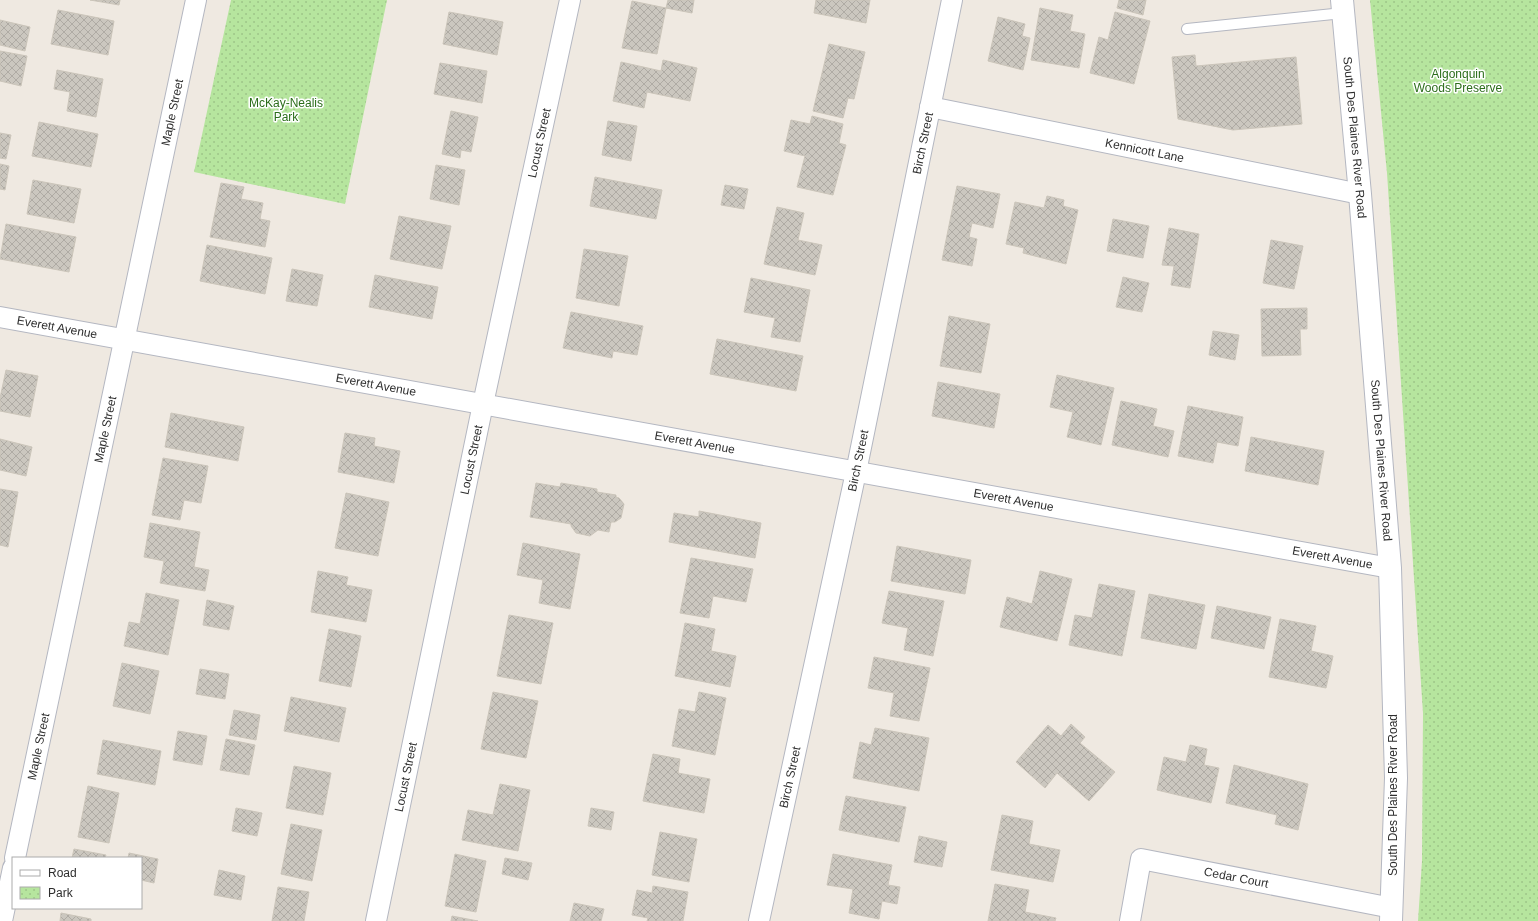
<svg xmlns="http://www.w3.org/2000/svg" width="1538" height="921" viewBox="0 0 1538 921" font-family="Arial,sans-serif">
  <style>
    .park { fill: url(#park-dots) }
    .building { fill: url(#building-cross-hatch); stroke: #cbc5ba }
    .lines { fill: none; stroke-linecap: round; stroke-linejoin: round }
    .lane-casing { stroke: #b4b7c1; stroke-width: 12 }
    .street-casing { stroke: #b4b7c1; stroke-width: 22 }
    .secondary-casing { stroke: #b4b7c1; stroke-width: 24 }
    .lane { stroke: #fff; stroke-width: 10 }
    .street { stroke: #fff; stroke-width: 20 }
    .secondary { stroke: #fff; stroke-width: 22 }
    .labels { text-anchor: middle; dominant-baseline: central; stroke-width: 3; stroke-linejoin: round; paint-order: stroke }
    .park-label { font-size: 12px; fill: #2c6e1b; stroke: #fff }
    .street-label { font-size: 12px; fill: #2e2e2e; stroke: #fff }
  </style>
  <defs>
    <pattern id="park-dots" width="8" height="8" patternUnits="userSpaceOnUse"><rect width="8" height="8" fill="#b6e59e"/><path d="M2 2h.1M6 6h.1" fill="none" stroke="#9dc588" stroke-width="1.8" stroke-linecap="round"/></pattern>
    <pattern id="building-cross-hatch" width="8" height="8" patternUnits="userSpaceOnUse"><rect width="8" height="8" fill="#cbc7bf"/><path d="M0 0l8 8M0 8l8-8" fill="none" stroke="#afaba4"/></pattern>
  </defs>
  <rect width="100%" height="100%" fill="#efe9e1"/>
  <path class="park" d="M 231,0 L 387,0 L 345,204 L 194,172 Z
    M 1370,0 L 1538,0 L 1538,921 L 1418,921 L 1422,861 L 1423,713 L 1387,173 Z"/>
  <path class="building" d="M 90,0 L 120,0 L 119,5 Z
    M 668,0 L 694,0 L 692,13 L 666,8 Z
    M 816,0 L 870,0 L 866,23 L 814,13 Z
    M 1119,0 L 1146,0 L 1143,15 L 1117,8 Z
    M 632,1 L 666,8 L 657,54 L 622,48 Z
    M 1040,8 L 1073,15 L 1070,31 L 1085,34 L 1079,68 L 1031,60 Z
    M 58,10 L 114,21 L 108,55 L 51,44 Z
    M 449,12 L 503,22 L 497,55 L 443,44 Z
    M 1115,12 L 1150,21 L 1134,84 L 1090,73 L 1099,37 L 1108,40 Z
    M 998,17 L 1025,24 L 1022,36 L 1030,38 L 1023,70 L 988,61 Z
    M 0,20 L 30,27 L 25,51 L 0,45 Z
    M 829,44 L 865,52 L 854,99 L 848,98 L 843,118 L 813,111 Z
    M 0,51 L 27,56 L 21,86 L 0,81 Z
    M 1195,55 L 1196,66 L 1296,57 L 1302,124 L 1233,130 L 1178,119 L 1172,57 Z
    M 663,60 L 697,68 L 690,101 L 647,92 L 644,108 L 613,101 L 621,62 L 661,71 Z
    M 440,63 L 487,71 L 482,103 L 434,94 Z
    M 57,70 L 103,79 L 96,117 L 67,111 L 70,92 L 54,89 Z
    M 451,111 L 478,117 L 471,152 L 461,150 L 460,158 L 442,154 Z
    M 812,116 L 843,124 L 839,143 L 846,145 L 833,195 L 797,187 L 805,156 L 784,151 L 791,120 L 810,124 Z
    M 608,121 L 637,126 L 631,161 L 602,155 Z
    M 39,122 L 98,134 L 91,167 L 32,156 Z
    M 0,133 L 11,135 L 6,159 L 0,158 Z
    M 0,164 L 9,166 L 5,190 L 0,189 Z
    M 436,165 L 465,170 L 459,205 L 430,199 Z
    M 595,177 L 662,190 L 656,219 L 590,206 Z
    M 33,180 L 81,189 L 74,223 L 27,214 Z
    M 221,183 L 244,187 L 241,199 L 263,203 L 260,219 L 270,221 L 265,247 L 210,237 Z
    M 725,185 L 748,189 L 744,209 L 721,205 Z
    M 957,186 L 1000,194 L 993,228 L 972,223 L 969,237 L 977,239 L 972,266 L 942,260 Z
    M 1047,196 L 1064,200 L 1063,206 L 1078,210 L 1066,264 L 1023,253 L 1024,248 L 1006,244 L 1015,202 L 1044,208 Z
    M 777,207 L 804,213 L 798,240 L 822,245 L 815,275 L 764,264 Z
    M 399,216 L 451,226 L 442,269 L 390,259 Z
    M 1113,219 L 1149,226 L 1143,258 L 1107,251 Z
    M 6,224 L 76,237 L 69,272 L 0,259 Z
    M 1169,228 L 1199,234 L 1190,288 L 1171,285 L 1174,266 L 1162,265 Z
    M 1271,240 L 1303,246 L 1294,289 L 1263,283 Z
    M 207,245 L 272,258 L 265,294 L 200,281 Z
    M 584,249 L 628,256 L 619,306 L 576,298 Z
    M 292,269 L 323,275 L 317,306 L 286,301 Z
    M 375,275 L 438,287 L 432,319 L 369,307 Z
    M 1123,277 L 1149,283 L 1142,312 L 1116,307 Z
    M 751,278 L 810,290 L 800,342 L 771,337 L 775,318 L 744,312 Z
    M 1307,308 L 1307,329 L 1300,329 L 1301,355 L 1262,356 L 1261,309 Z
    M 571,312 L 643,326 L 637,355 L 613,351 L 612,358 L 563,348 Z
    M 949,316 L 990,324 L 981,373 L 940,366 Z
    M 1213,331 L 1239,335 L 1235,360 L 1209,355 Z
    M 717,339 L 803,356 L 796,391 L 710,374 Z
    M 6,370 L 38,376 L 30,417 L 0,411 L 0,398 Z
    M 1057,375 L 1114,388 L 1101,445 L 1067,437 L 1073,412 L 1050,407 Z
    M 938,382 L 1000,394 L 994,428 L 932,416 Z
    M 1121,401 L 1157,409 L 1153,426 L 1174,431 L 1168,457 L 1112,445 Z
    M 1188,406 L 1243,417 L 1238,446 L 1217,442 L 1213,463 L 1178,456 Z
    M 171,413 L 244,427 L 238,461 L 165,447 Z
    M 345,433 L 375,438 L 374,446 L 400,451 L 394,483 L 338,472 Z
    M 1251,437 L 1324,451 L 1318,485 L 1245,471 Z
    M 0,439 L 32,447 L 26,476 L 0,470 Z
    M 163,458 L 208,466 L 201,503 L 184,500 L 180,520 L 152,515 Z
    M 536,483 L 560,487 L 561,483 L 597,489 L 597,492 L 616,495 L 616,497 L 619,498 L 624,504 L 621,518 L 615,522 L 611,522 L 609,532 L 598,530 L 590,536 L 576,533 L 571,526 L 571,524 L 530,517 Z
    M 0,489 L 18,492 L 8,547 L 0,545 Z
    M 346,493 L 389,502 L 378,556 L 335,548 Z
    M 699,511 L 761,523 L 755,558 L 669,542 L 674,513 L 699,517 Z
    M 150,523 L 200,532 L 194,567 L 209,570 L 205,591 L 160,583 L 164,561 L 144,557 Z
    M 523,543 L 580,554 L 570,609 L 539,603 L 543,580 L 517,575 Z
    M 897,546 L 971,560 L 965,594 L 891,581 Z
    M 691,558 L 753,569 L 746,602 L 713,596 L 709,618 L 680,613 Z
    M 318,571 L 348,577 L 346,585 L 372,590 L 366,622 L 311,612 Z
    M 1040,571 L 1072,579 L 1057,641 L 1000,627 L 1007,597 L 1032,604 Z
    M 1099,584 L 1135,591 L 1122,656 L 1069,645 L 1075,615 L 1092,618 Z
    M 889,591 L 944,601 L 933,656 L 904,650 L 908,628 L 882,623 Z
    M 146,593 L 179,600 L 168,655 L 124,646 L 129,622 L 140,624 Z
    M 1149,594 L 1205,605 L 1196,649 L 1141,638 Z
    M 207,600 L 234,606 L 229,630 L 203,625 Z
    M 1217,606 L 1271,617 L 1264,649 L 1211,638 Z
    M 509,615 L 553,623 L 541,684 L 497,676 Z
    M 1280,619 L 1316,626 L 1311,651 L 1333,656 L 1326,688 L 1269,677 Z
    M 685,623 L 715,629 L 711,651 L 736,656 L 730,687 L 675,676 Z
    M 329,629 L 361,636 L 351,687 L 319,681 Z
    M 874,657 L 930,668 L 919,721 L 890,716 L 894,693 L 868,688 Z
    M 122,663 L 159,671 L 150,714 L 113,706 Z
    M 200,669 L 229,674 L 225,699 L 196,694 Z
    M 493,692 L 538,701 L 526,758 L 481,749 Z
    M 699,692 L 726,698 L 715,755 L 672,746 L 679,709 L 695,712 Z
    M 291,697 L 346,708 L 339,742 L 284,731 Z
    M 234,710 L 260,715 L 256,740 L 229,735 Z
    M 1071,724 L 1085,737 L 1080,743 L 1115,772 L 1089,801 L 1057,773 L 1045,788 L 1016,762 L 1048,725 L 1061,736 Z
    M 875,728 L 929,738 L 919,791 L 853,778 L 860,742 L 871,745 Z
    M 178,731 L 207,736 L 202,765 L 173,760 Z
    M 226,739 L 255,745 L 249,775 L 220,770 Z
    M 103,740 L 161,751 L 155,785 L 97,774 Z
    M 1190,745 L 1207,749 L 1204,765 L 1219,768 L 1211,803 L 1157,790 L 1164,757 L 1186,762 Z
    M 653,754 L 680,759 L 678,773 L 710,779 L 704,813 L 643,801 Z
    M 1234,765 L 1308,784 L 1298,830 L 1275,824 L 1277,815 L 1226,803 Z
    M 294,766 L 331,773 L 323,815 L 286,808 Z
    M 500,784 L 530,790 L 518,851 L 462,840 L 468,810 L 493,815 Z
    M 88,786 L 119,793 L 109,843 L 78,837 Z
    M 846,796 L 906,807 L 899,842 L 839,830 Z
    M 236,808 L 262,813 L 257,836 L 232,831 Z
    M 591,808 L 614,812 L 611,830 L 588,826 Z
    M 1002,815 L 1033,821 L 1029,844 L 1060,850 L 1053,882 L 991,870 Z
    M 291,824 L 322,830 L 312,881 L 281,874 Z
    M 660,832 L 697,839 L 689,882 L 652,875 Z
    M 919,836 L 947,842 L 942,867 L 914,862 Z
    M 74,849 L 106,855 L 105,858 L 72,858 Z
    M 129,853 L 158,859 L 154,883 L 141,880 L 141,858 L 128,858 Z
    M 455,854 L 486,861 L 476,912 L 445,906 Z
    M 833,854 L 892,865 L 888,885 L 900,887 L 897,904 L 882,901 L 879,919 L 849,913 L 853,889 L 827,885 Z
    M 505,858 L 532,863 L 528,880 L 502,874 Z
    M 219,870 L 245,876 L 241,900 L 214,895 Z
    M 995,884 L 1029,890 L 1025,912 L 1056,918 L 1055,921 L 988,921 Z
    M 653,886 L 688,892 L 683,921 L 647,921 L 648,918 L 632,915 L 637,890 L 652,893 Z
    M 278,887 L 309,892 L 304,921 L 272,921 Z
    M 574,903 L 604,909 L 601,921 L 570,921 Z
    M 61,913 L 91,919 L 91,921 L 60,921 Z
    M 452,916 L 478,921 L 451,921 Z"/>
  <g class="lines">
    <defs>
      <path id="lane" d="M 1187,29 L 1343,13"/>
      <g id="street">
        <path id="s1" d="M 930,107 L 1360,194"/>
        <path id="s2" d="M 0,317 L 1390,568"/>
        <path id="s3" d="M 15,858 L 196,0"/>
        <path d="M 2,921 L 13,868"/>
        <path id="s4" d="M 376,921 L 483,404 L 570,0"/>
        <path id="s5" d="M 759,921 L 856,472 L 952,0"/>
        <path id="s6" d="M 1130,921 L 1141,859 L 1392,908"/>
      </g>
      <g id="secondary">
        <path id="s7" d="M 1342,0 L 1360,194 L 1390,568 L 1396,778 L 1391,921"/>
      </g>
    </defs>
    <use href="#lane" class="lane-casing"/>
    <use href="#street" class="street-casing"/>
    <use href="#secondary" class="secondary-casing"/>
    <use href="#lane" class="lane"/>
    <use href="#street" class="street"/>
    <use href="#secondary" class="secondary"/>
  </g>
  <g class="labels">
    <g class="park-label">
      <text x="1458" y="74">Algonquin<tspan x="1458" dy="14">Woods Preserve</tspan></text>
      <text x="286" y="103">McKay-Nealis<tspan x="286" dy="14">Park</tspan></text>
    </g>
    <g class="street-label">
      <text stroke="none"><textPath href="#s3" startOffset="762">Maple Street</textPath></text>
      <text stroke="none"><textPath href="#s7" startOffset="138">South Des Plaines River Road</textPath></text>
      <text stroke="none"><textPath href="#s4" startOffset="795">Locust Street</textPath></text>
      <text stroke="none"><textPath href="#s5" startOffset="795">Birch Street</textPath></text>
      <text stroke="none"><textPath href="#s1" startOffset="219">Kennicott Lane</textPath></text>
      <text stroke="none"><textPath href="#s2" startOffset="58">Everett Avenue</textPath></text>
      <text stroke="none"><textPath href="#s2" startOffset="382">Everett Avenue</textPath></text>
      <text stroke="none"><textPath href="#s3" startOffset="438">Maple Street</textPath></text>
      <text stroke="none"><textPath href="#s2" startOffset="706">Everett Avenue</textPath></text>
      <text stroke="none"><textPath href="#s4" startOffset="471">Locust Street</textPath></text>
      <text stroke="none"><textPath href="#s7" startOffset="462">South Des Plaines River Road</textPath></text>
      <text stroke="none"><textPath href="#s5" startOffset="471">Birch Street</textPath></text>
      <text stroke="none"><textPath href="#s2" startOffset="1030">Everett Avenue</textPath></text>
      <text stroke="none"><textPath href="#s2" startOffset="1354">Everett Avenue</textPath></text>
      <text stroke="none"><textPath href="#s3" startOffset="114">Maple Street</textPath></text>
      <text stroke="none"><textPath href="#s4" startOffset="147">Locust Street</textPath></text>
      <text stroke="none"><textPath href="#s5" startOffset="147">Birch Street</textPath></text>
      <text transform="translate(1393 795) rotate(-90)">South Des Plaines River Road</text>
      <text stroke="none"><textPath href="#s6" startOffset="160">Cedar Court</textPath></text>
    </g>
  </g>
  <rect x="12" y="857" width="130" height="52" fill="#ffffff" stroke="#ababab"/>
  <rect x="20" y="870" width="20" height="6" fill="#ffffff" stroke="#ababab"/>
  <text x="48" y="877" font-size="12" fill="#2e2e2e">Road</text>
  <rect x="20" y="887" width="20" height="12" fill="url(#park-dots)" stroke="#ababab"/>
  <text x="48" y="897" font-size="12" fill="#2e2e2e">Park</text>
</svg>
